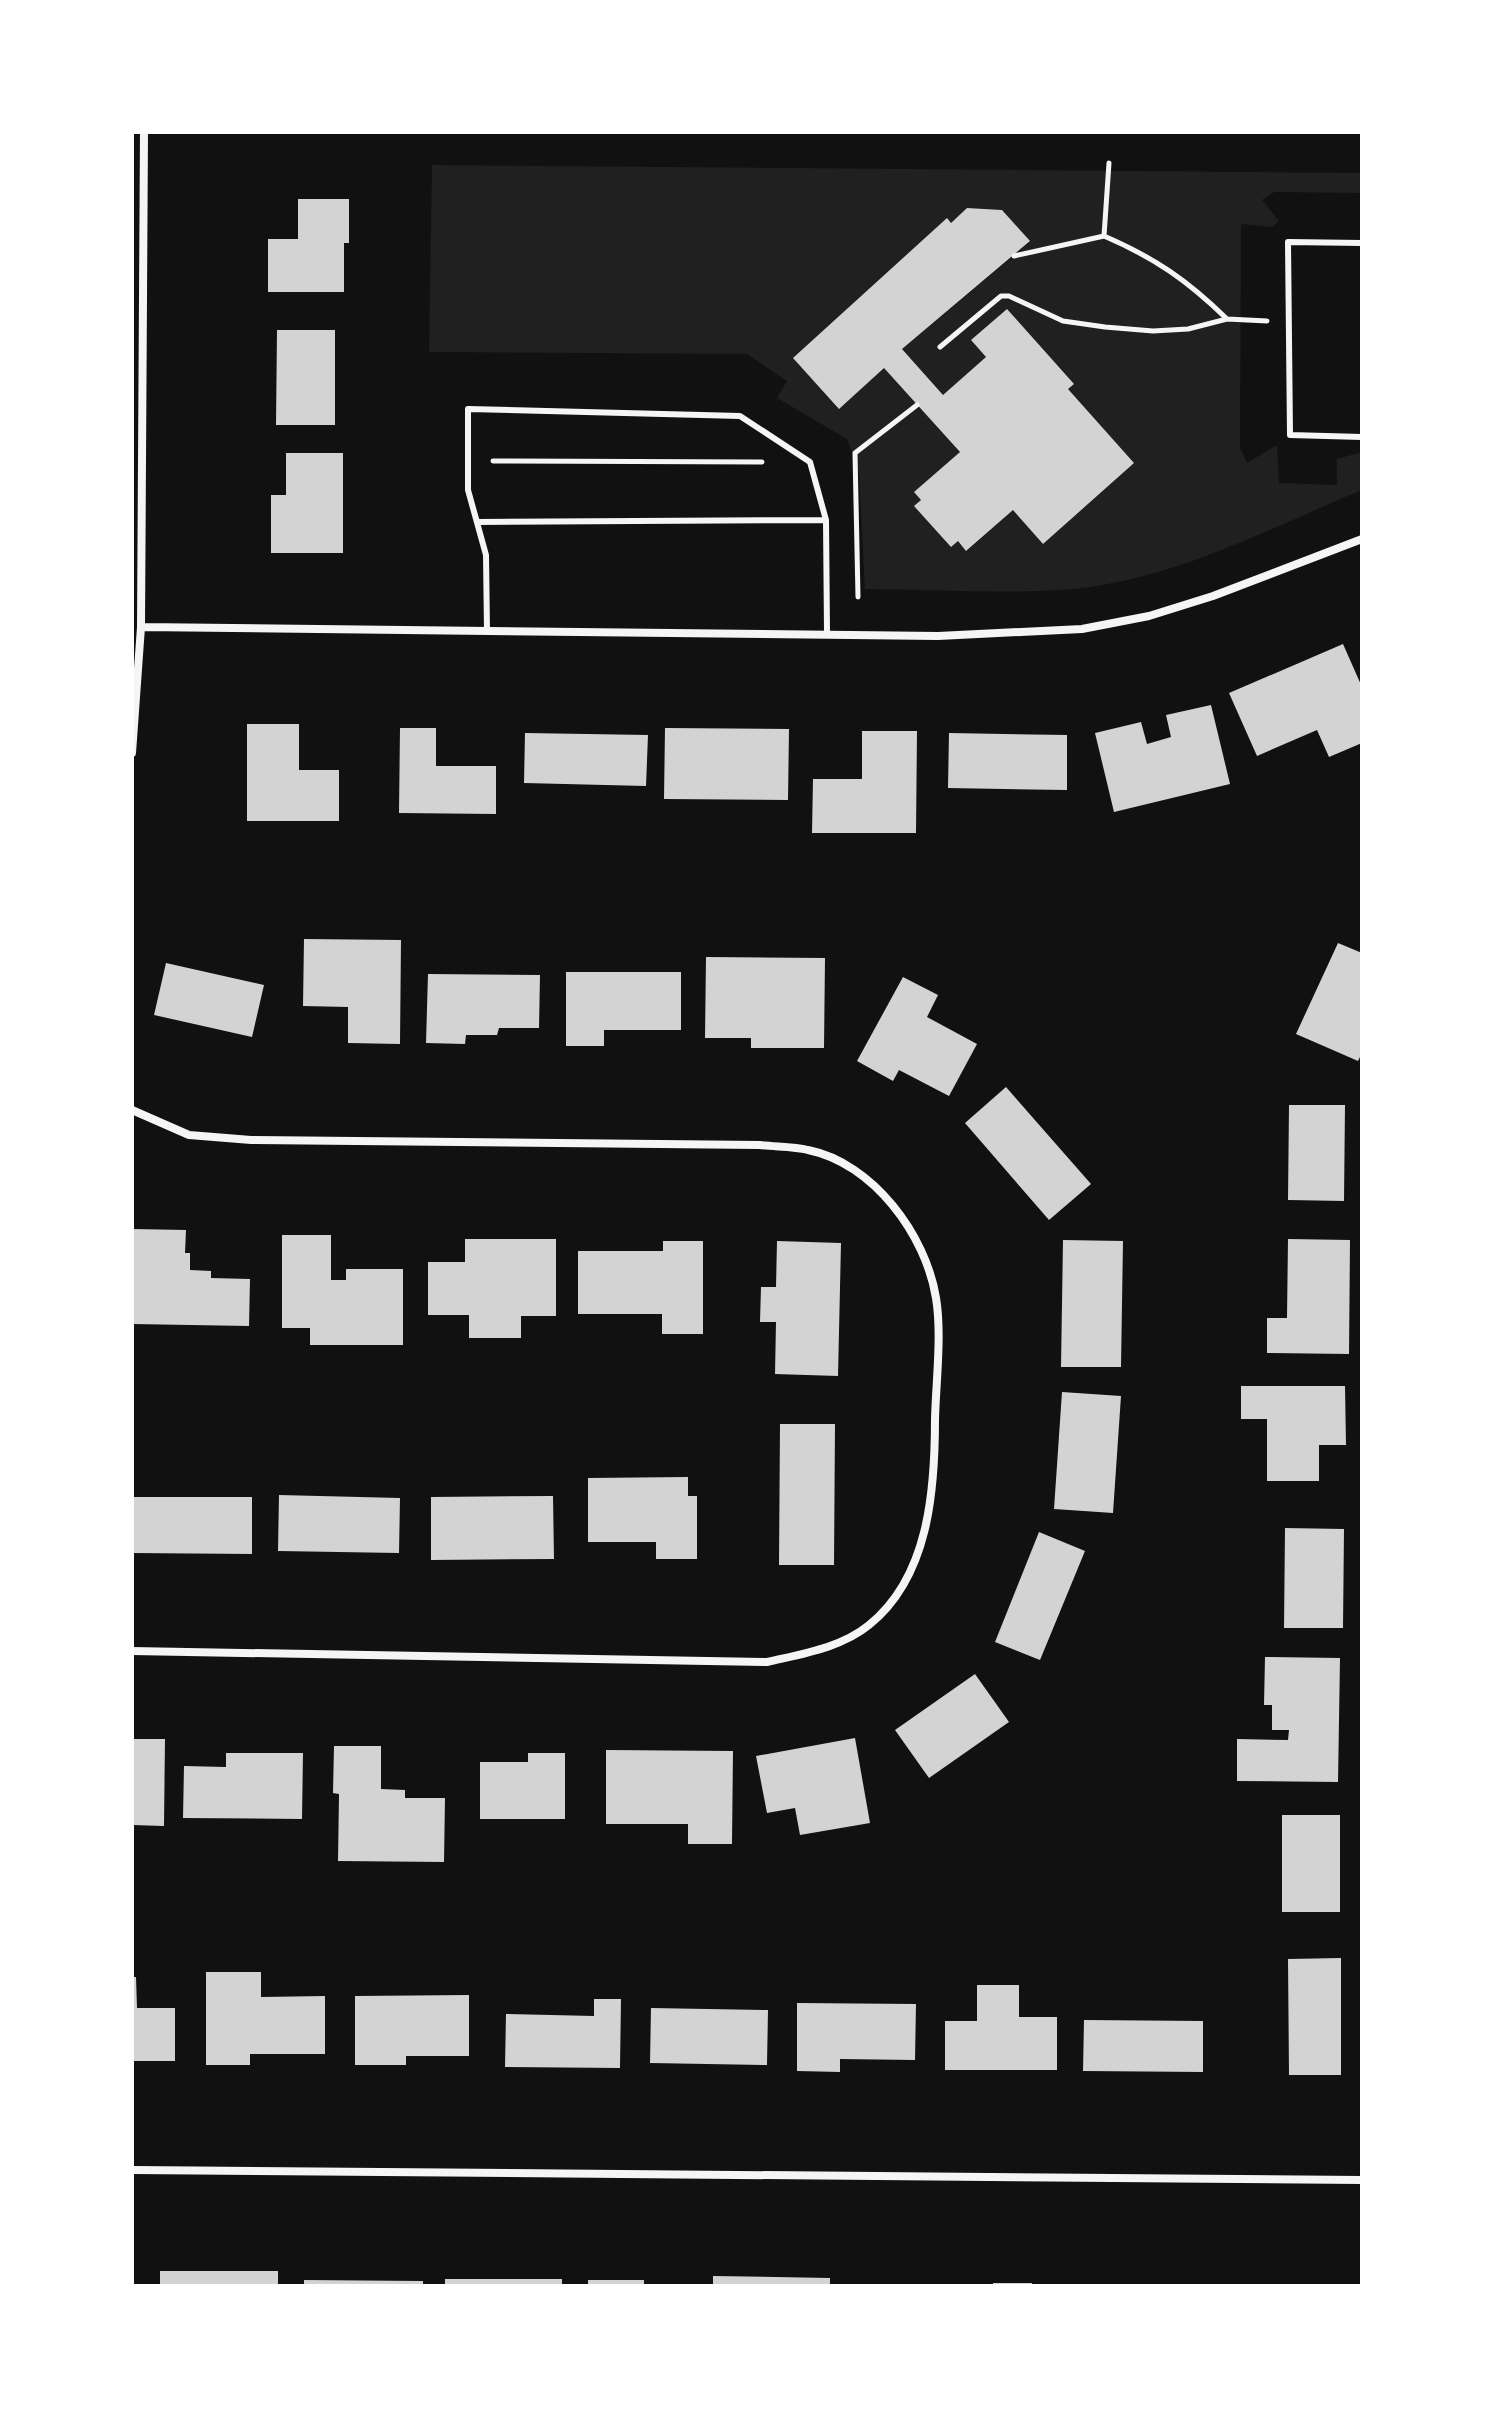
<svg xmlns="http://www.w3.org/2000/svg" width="1494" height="2418" viewBox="0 0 1494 2418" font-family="Raleway,sans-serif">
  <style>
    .green { fill: #202020; fill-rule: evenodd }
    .building { fill: #d3d3d3 }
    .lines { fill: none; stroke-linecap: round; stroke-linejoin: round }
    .path { stroke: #f5f5f5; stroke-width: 5 }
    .service { stroke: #f5f5f5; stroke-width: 6 }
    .minor { stroke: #f5f5f5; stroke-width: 8 }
  </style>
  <rect width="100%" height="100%" fill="#111"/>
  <path class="green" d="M 432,165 L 1362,173 L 1362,193 L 1274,192 L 1262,200 L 1279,221 L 1272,227 L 1241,224 L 1240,448 L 1247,463 L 1277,445 L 1279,483 L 1337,485 L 1337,459 L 1362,452 L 1362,490 C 1265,530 1168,583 1061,590 C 997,594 930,589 865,589 L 859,474 L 847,439 L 777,398 L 787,381 L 747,354 L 429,352 ZM 967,208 L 1002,210 L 1030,242 L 902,349 L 943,395 L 986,357 L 971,340 L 1007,309 L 1073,384 L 1068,389 L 1134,463 L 1043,544 L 1013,510 L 967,551 L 958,541 L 951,547 L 915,506 L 921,500 L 914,492 L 960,452 L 884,368 L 947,219 L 951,223 Z"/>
  <path class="building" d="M 298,199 L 349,199 L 349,243 L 344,243 L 344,292 L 268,292 L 268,239 L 298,239 Z
    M 967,208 L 1002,210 L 1030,241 L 902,349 L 943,395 L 986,357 L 971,340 L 1007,309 L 1074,384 L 1068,389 L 1134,463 L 1043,544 L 1013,510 L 966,551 L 958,541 L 951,547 L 914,506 L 921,500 L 914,492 L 960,452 L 884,368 L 839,409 L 793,358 L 947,218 L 951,223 Z
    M 277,330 L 335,330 L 335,425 L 276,425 Z
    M 286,453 L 343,453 L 343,553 L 271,553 L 271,495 L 286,495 Z
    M 1343,644 L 1362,687 L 1362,743 L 1329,757 L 1317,730 L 1257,756 L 1229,693 Z
    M 1211,705 L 1230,784 L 1114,812 L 1095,733 L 1141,722 L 1147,744 L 1171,737 L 1166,715 Z
    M 247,724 L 299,724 L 299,770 L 339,770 L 339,821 L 247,821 Z
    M 400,728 L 436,728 L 436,766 L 496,766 L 496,814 L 399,813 Z
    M 665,728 L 789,729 L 788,800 L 664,799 Z
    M 862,731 L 917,731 L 916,833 L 812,833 L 813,779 L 862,779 Z
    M 525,733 L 648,735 L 646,786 L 524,783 Z
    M 949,733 L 1067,735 L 1067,790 L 948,788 Z
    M 304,939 L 401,940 L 400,1044 L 348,1043 L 348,1007 L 303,1006 Z
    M 1338,943 L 1362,953 L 1362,1053 L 1358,1061 L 1296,1034 Z
    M 706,957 L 825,958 L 824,1048 L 751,1048 L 751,1038 L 705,1038 Z
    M 166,963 L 264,985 L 252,1037 L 154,1015 Z
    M 566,972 L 681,972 L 681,1030 L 604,1030 L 604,1046 L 566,1046 Z
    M 428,974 L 540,975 L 539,1028 L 499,1028 L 497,1035 L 466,1035 L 465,1044 L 426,1043 Z
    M 903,977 L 938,995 L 927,1017 L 977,1044 L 949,1096 L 899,1070 L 893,1081 L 857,1061 Z
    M 1006,1087 L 1091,1184 L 1049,1220 L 965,1123 Z
    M 1289,1105 L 1345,1105 L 1344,1201 L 1288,1200 Z
    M 132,1229 L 186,1230 L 185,1253 L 190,1253 L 190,1270 L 211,1271 L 211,1278 L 250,1279 L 249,1326 L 132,1324 Z
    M 282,1235 L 331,1235 L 331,1280 L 346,1280 L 346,1269 L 403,1269 L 403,1345 L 310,1345 L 310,1328 L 282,1328 Z
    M 465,1239 L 556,1239 L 556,1316 L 521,1316 L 521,1338 L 469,1338 L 469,1315 L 428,1315 L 428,1262 L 465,1262 Z
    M 1288,1239 L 1350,1240 L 1349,1354 L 1267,1353 L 1267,1318 L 1287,1318 Z
    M 1063,1240 L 1123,1241 L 1121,1367 L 1061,1367 Z
    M 663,1241 L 703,1241 L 703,1334 L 662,1334 L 662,1314 L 578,1314 L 578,1251 L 663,1251 Z
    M 777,1241 L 841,1243 L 838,1376 L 775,1374 L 776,1322 L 760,1322 L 761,1287 L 776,1287 Z
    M 1241,1386 L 1345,1386 L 1346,1445 L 1319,1445 L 1319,1481 L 1267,1481 L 1267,1419 L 1241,1419 Z
    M 1062,1392 L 1121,1396 L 1113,1513 L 1054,1509 Z
    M 780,1424 L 835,1424 L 834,1565 L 779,1565 Z
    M 688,1477 L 688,1496 L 697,1496 L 697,1559 L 656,1559 L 656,1542 L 588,1542 L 588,1478 Z
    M 279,1495 L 400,1498 L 399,1553 L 278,1551 Z
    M 553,1496 L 554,1559 L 431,1560 L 431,1497 Z
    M 132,1497 L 252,1497 L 252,1554 L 132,1553 Z
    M 1285,1528 L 1344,1529 L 1343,1628 L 1284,1628 Z
    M 1039,1532 L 1085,1551 L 1040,1660 L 995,1642 Z
    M 1265,1657 L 1340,1658 L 1338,1782 L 1237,1781 L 1237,1739 L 1288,1740 L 1289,1730 L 1272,1730 L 1272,1705 L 1264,1705 Z
    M 975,1674 L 1009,1722 L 929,1778 L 895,1730 Z
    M 855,1738 L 870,1823 L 800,1835 L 795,1808 L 767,1813 L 756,1756 Z
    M 132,1739 L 165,1739 L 164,1826 L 132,1825 Z
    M 334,1746 L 381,1746 L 381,1789 L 405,1790 L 405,1798 L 445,1798 L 444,1862 L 338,1861 L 339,1794 L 333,1793 Z
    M 606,1750 L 733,1751 L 732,1844 L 688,1844 L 688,1824 L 606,1824 Z
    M 226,1753 L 303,1753 L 302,1819 L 183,1818 L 184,1766 L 226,1767 Z
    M 528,1753 L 565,1753 L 565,1819 L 480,1819 L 480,1762 L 528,1762 Z
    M 1282,1815 L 1340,1815 L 1340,1912 L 1282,1912 Z
    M 1341,1958 L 1341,2075 L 1289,2075 L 1288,1959 Z
    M 206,1972 L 261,1972 L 261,1997 L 325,1996 L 325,2054 L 250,2054 L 250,2065 L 206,2065 Z
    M 132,1977 L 136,1977 L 137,2008 L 175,2008 L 175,2061 L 132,2061 Z
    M 977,1985 L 1019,1985 L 1019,2017 L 1057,2017 L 1057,2070 L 945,2070 L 945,2021 L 977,2021 Z
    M 469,1995 L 469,2056 L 406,2056 L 406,2065 L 355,2065 L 355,1996 Z
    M 594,1999 L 621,1999 L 620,2068 L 505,2067 L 506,2014 L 594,2016 Z
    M 797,2003 L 916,2004 L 915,2060 L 840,2059 L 840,2072 L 797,2071 Z
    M 651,2008 L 768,2010 L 767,2065 L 650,2063 Z
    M 1084,2020 L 1203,2021 L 1203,2072 L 1083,2071 Z
    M 160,2271 L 278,2271 L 278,2286 L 160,2286 Z
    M 713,2276 L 830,2278 L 830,2286 L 713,2286 Z
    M 445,2279 L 562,2279 L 562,2286 L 445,2286 Z
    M 304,2280 L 423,2281 L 423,2286 L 304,2286 Z
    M 588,2280 L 644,2280 L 644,2286 L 588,2286 Z
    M 993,2283 L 1032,2283 L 1032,2286 L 993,2286 Z"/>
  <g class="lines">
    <path class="path" d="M 1104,236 C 1155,258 1187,280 1227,319
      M 1014,256 L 1104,236 L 1109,163
      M 940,347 L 1001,296 L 1009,296 L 1063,321 L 1105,327 L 1153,331 L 1188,329 L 1227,319 L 1267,321
      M 493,461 L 762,462
      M 858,597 L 855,453 L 917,405"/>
    <path class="service" d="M 1362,243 L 1288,242 L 1290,435 L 1362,437
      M 477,522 L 826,520
      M 487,631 L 486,555 L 468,490 L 468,409 L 740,416 L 810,462 L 826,520 L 827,632"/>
    <path class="minor" d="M 141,627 L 938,636 L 1082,629 L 1149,616 L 1213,596 L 1362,539
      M 132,753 L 141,627 L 144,132
      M 132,1110 L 189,1135 L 251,1140 L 760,1145 C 776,1147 793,1146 808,1150 C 873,1163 926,1235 936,1298 C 942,1334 936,1382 935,1419 C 935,1490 929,1577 869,1625 C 841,1648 801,1654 767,1662 L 132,1651
      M 132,2170 L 1362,2180"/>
  </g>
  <rect width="1494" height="2418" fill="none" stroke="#ffffff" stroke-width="268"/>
</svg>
